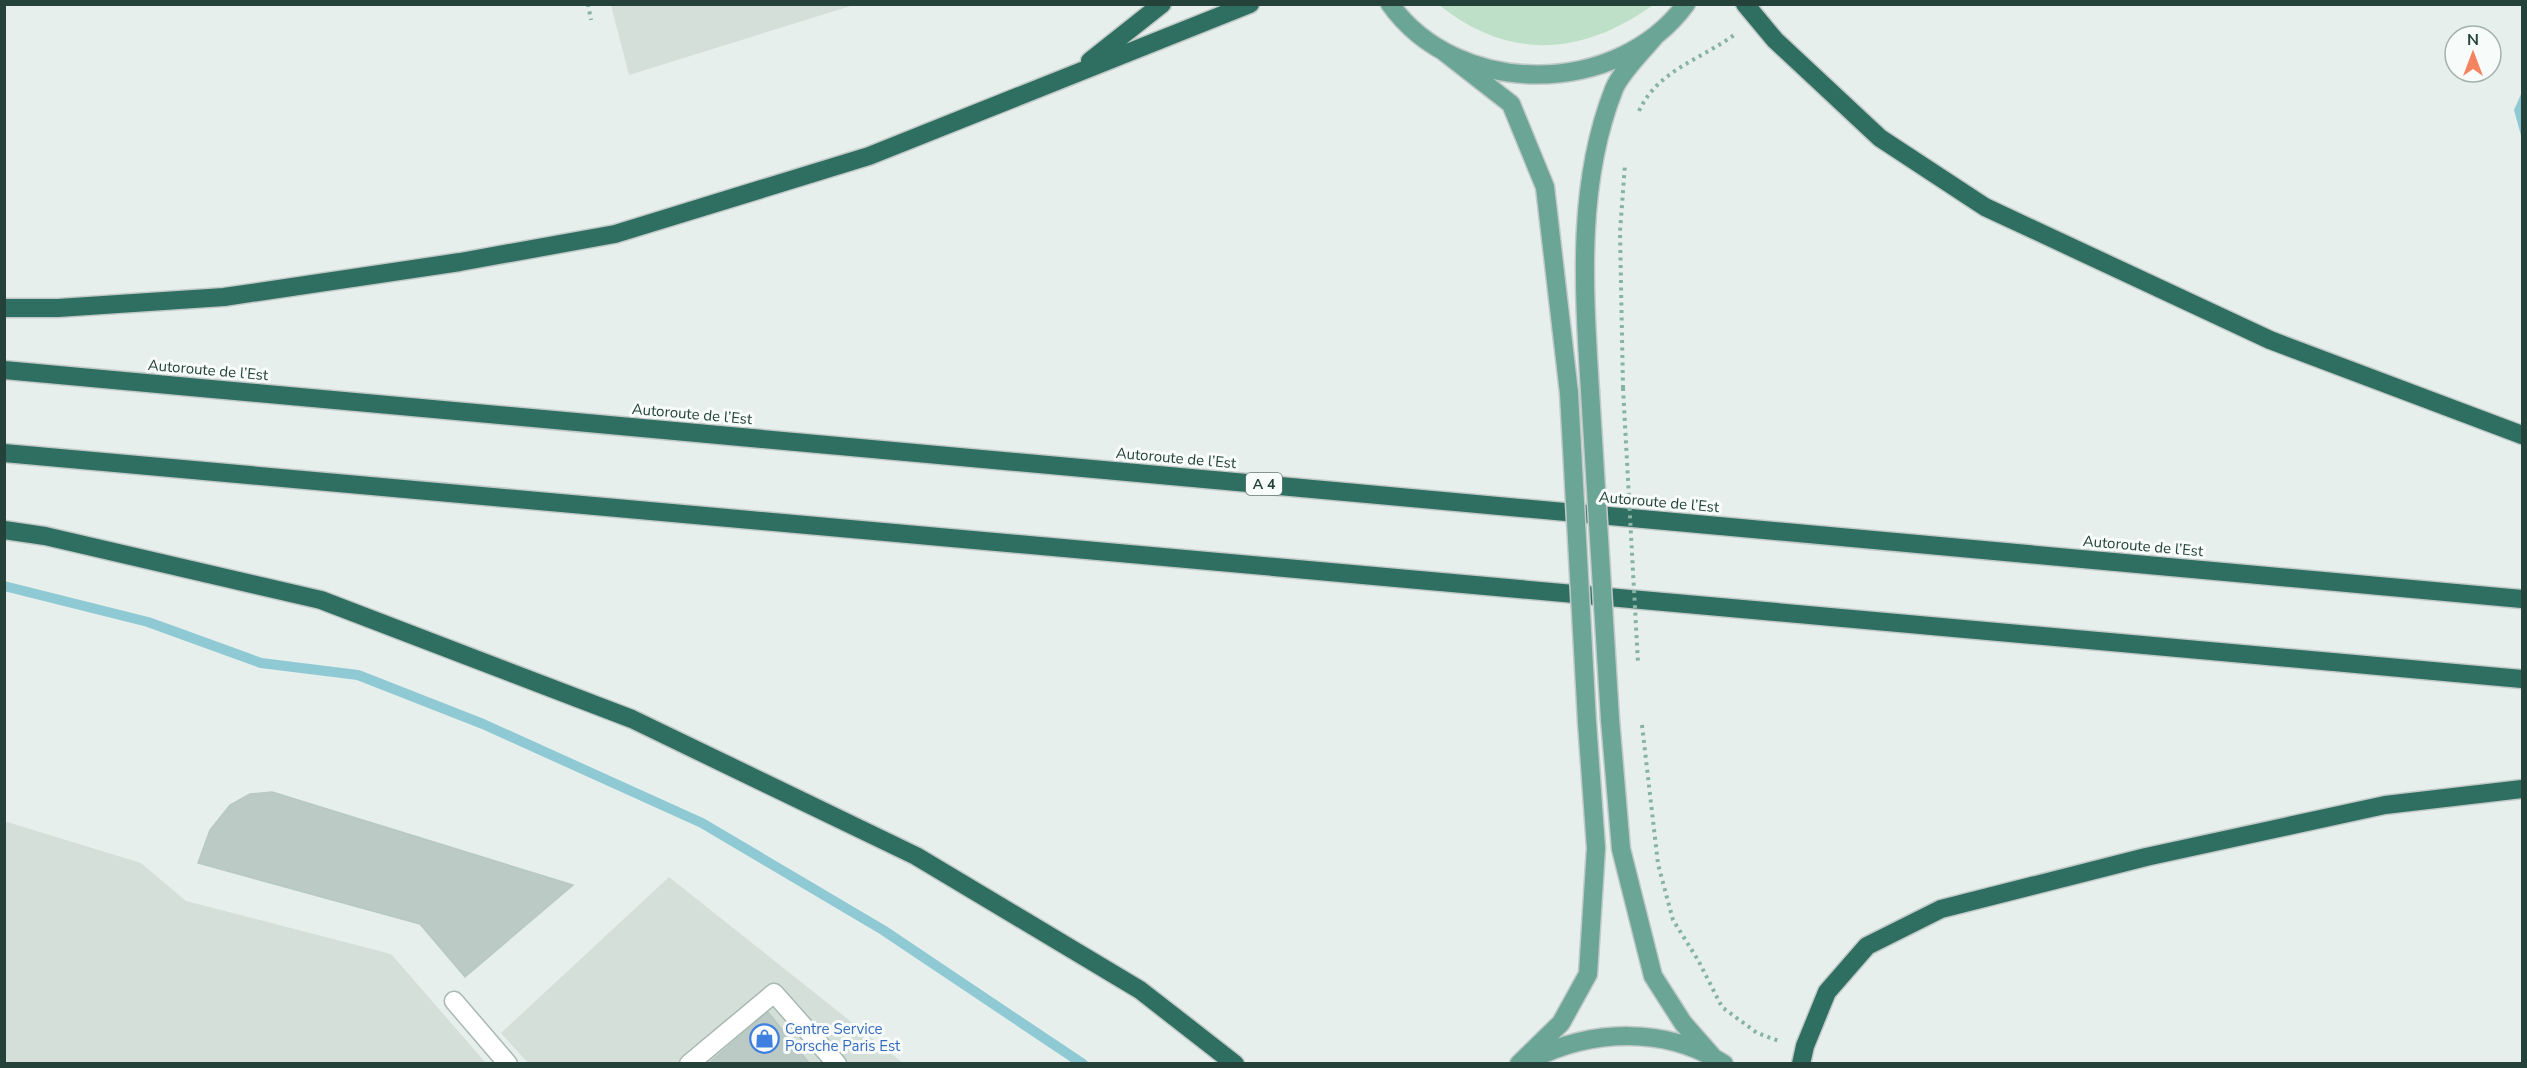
<svg xmlns="http://www.w3.org/2000/svg" width="2527" height="1068" viewBox="0 0 2527 1068" font-family="'Nunito Sans',sans-serif">
  <style>
    .built { fill: #d4dfda }
    .green { fill: #bfe0c8 }
    .water { fill: #8ec9d4 }
    .lines { fill: none; stroke-linecap: round; stroke-linejoin: round }
    .stream { stroke: #8ec9d4; stroke-width: 10 }
    .building { fill: #bbcac4; stroke: #b8c9c2; stroke-width: 1.5 }
    .minor-casing { stroke: #a8b8b2; stroke-width: 21 }
    .major-casing { stroke: #c2cac8; stroke-width: 21 }
    .highway-casing { stroke: #c2cac8; stroke-width: 21 }
    .path { stroke: #86b3a5; stroke-width: 4; stroke-dasharray: 3 4.5; stroke-linecap: butt }
    .minor { stroke: #fff; stroke-width: 18 }
    .major { stroke: #6aa596; stroke-width: 18 }
    .highway { stroke: #2f6f62; stroke-width: 18 }
    .major-bridge-casing { stroke: #c2cac8; stroke-width: 21; stroke-linecap: butt }
    .path-bridge { stroke: #86b3a5; stroke-width: 4; stroke-dasharray: 3 4.5; stroke-linecap: butt }
    .major-bridge { stroke: #6aa596; stroke-width: 18 }
    .labels { text-anchor: middle; dominant-baseline: central; stroke-width: 6; stroke-linejoin: round; paint-order: stroke }
    .shield { fill: #f7fbf9; stroke: #637a73; stroke-width: 1.5 }
    .shield-label { font-size: 14px; font-weight: bold; fill: #24423a }
    .street-label { font-size: 15px; fill: #24423a; stroke: #f7fbf9 }
    .shop-label { font-size: 15px; fill: #366cbe; stroke: #f7fbf9; text-anchor: start }
  </style>
  <rect width="100%" height="100%" fill="#e6efeb"/>
  <path class="built" d="M 611,5 L 611,4 L 854,5 L 629,75 Z
    M 4,821 L 141,863 L 186,901 L 391,954 L 486,1063 L 5,1063 Z
    M 669,877 L 903,1063 L 528,1063 L 501,1033 Z"/>
  <path class="green" d="M 1439,5 L 1653,5 C 1582,56 1509,61 1439,5 Z"/>
  <path class="water" d="M 2522,92 L 2522,139 L 2514,110 Z"/>
  <g class="lines">
    <path class="stream" d="M 4,586 L 148,622 L 261,663 L 358,675 L 483,724 L 702,823 L 883,930 L 1083,1064"/>
  </g>
  <path class="building" d="M 272,792 L 573,885 L 465,977 L 420,924 L 198,863 L 210,830 L 230,805 L 250,794 Z
    M 768,1012 L 810,1064 L 708,1064 Z"/>
  <g class="lines">
    <defs>
      <path id="minor" d="M 454,1001 L 508,1064
        M 689,1064 L 774,993 L 837,1064"/>
      <path id="major" d="M 1390,4 C 1458,99 1618,97 1686,4
        M 1443,51 L 1511,104 L 1545,187 L 1569,393
        M 1590,391 C 1584,290 1576,185 1614,89 C 1621,72 1644,50 1656,35
        M 1610,719 L 1621,849 L 1653,976 L 1683,1023 L 1712,1056
        M 1531,1060 C 1591,1029 1666,1026 1724,1064
        M 1519,1064 L 1561,1023 L 1588,974 L 1596,848 L 1587,722"/>
      <path id="highway" d="M 1745,4 L 1775,40 L 1880,138 L 1985,207 L 2270,340 L 2522,435
        M 1090,61 L 1162,4
        M 4,308 L 58,308 L 224,297 L 460,262 L 615,234 L 869,156 L 1250,4
        M 4,370 L 2522,599
        M 4,453 L 2522,679
        M 4,530 L 45,536 L 321,600 L 632,719 L 916,856 L 1140,990 L 1235,1064
        M 1801,1064 L 1805,1046 L 1827,992 L 1867,946 L 1941,909 L 2146,857 L 2385,805 L 2522,789"/>
    </defs>
    <use href="#minor" class="minor-casing"/>
    <use href="#major" class="major-casing"/>
    <use href="#highway" class="highway-casing"/>
    <path class="path" d="M 588,4 L 591,20
      M 1639,111 C 1658,70 1700,60 1734,35
      M 1623,388 L 1620,232 L 1625,164
      M 1642,725 L 1658,864 L 1673,920 L 1698,960 L 1722,1007 L 1757,1033 L 1779,1041"/>
    <use href="#minor" class="minor"/>
    <use href="#major" class="major"/>
    <use href="#highway" class="highway"/>
    <defs>
      <path id="major-bridge" d="M 1590,391 L 1610,719
        M 1569,393 L 1587,722"/>
    </defs>
    <use href="#major-bridge" class="major-bridge-casing"/>
    <path class="path-bridge" d="M 1623,388 L 1638,663"/>
    <use href="#major-bridge" class="major-bridge"/>
  </g>
  <defs>
    <symbol id="shop-ring" viewBox="-11 -11 22 22"><circle r="9.5" fill="#f7fbf9" stroke="#3f7fe0" stroke-width="1.5"/><path d="M-5-2.5h2.3a2.7 3.5 0 0 1 5.4 0H5L5.5 6h-11ZM-1.5-2.5h3a1.5 2.3 0 0 0-3 0Z" fill="#3f7fe0"/></symbol>
  </defs>
  <g fill-rule="evenodd">
    <use href="#shop-ring" x="748" y="1022" width="33" height="33"/>
  </g>
  <g class="labels">
    <rect class="shield" x="1246" y="473" width="36" height="22" rx="4.5"/>
    <g class="shield-label">
      <text x="1264" y="484">A 4</text>
    </g>
    <g class="street-label">
      <text transform="translate(208 370) rotate(5)">Autoroute de l’Est</text>
      <text transform="translate(692 414) rotate(5)">Autoroute de l’Est</text>
      <text transform="translate(1176 458) rotate(5)">Autoroute de l’Est</text>
      <text transform="translate(1659 502) rotate(5)">Autoroute de l’Est</text>
      <text transform="translate(2143 546) rotate(5)">Autoroute de l’Est</text>
    </g>
    <g class="shop-label">
      <text x="785" y="1029">Centre Service<tspan x="785" dy="17">Porsche Paris Est</tspan></text>
    </g>
  </g>
  <rect width="2527" height="1068" fill="none" stroke="#24423a" stroke-width="12"/>
  <g transform="translate(2473 54)"><circle r="28" fill="#f7fbf9" stroke="#a3b1ad" stroke-width="1.5"/>
  <path d="M0-4.5L10 22L0 15L-10 22Z" fill="#f4845f"/>
  <text y="-9" font-size="16" font-weight="bold" text-anchor="middle" fill="#24423a">N</text>
  </g>
</svg>
